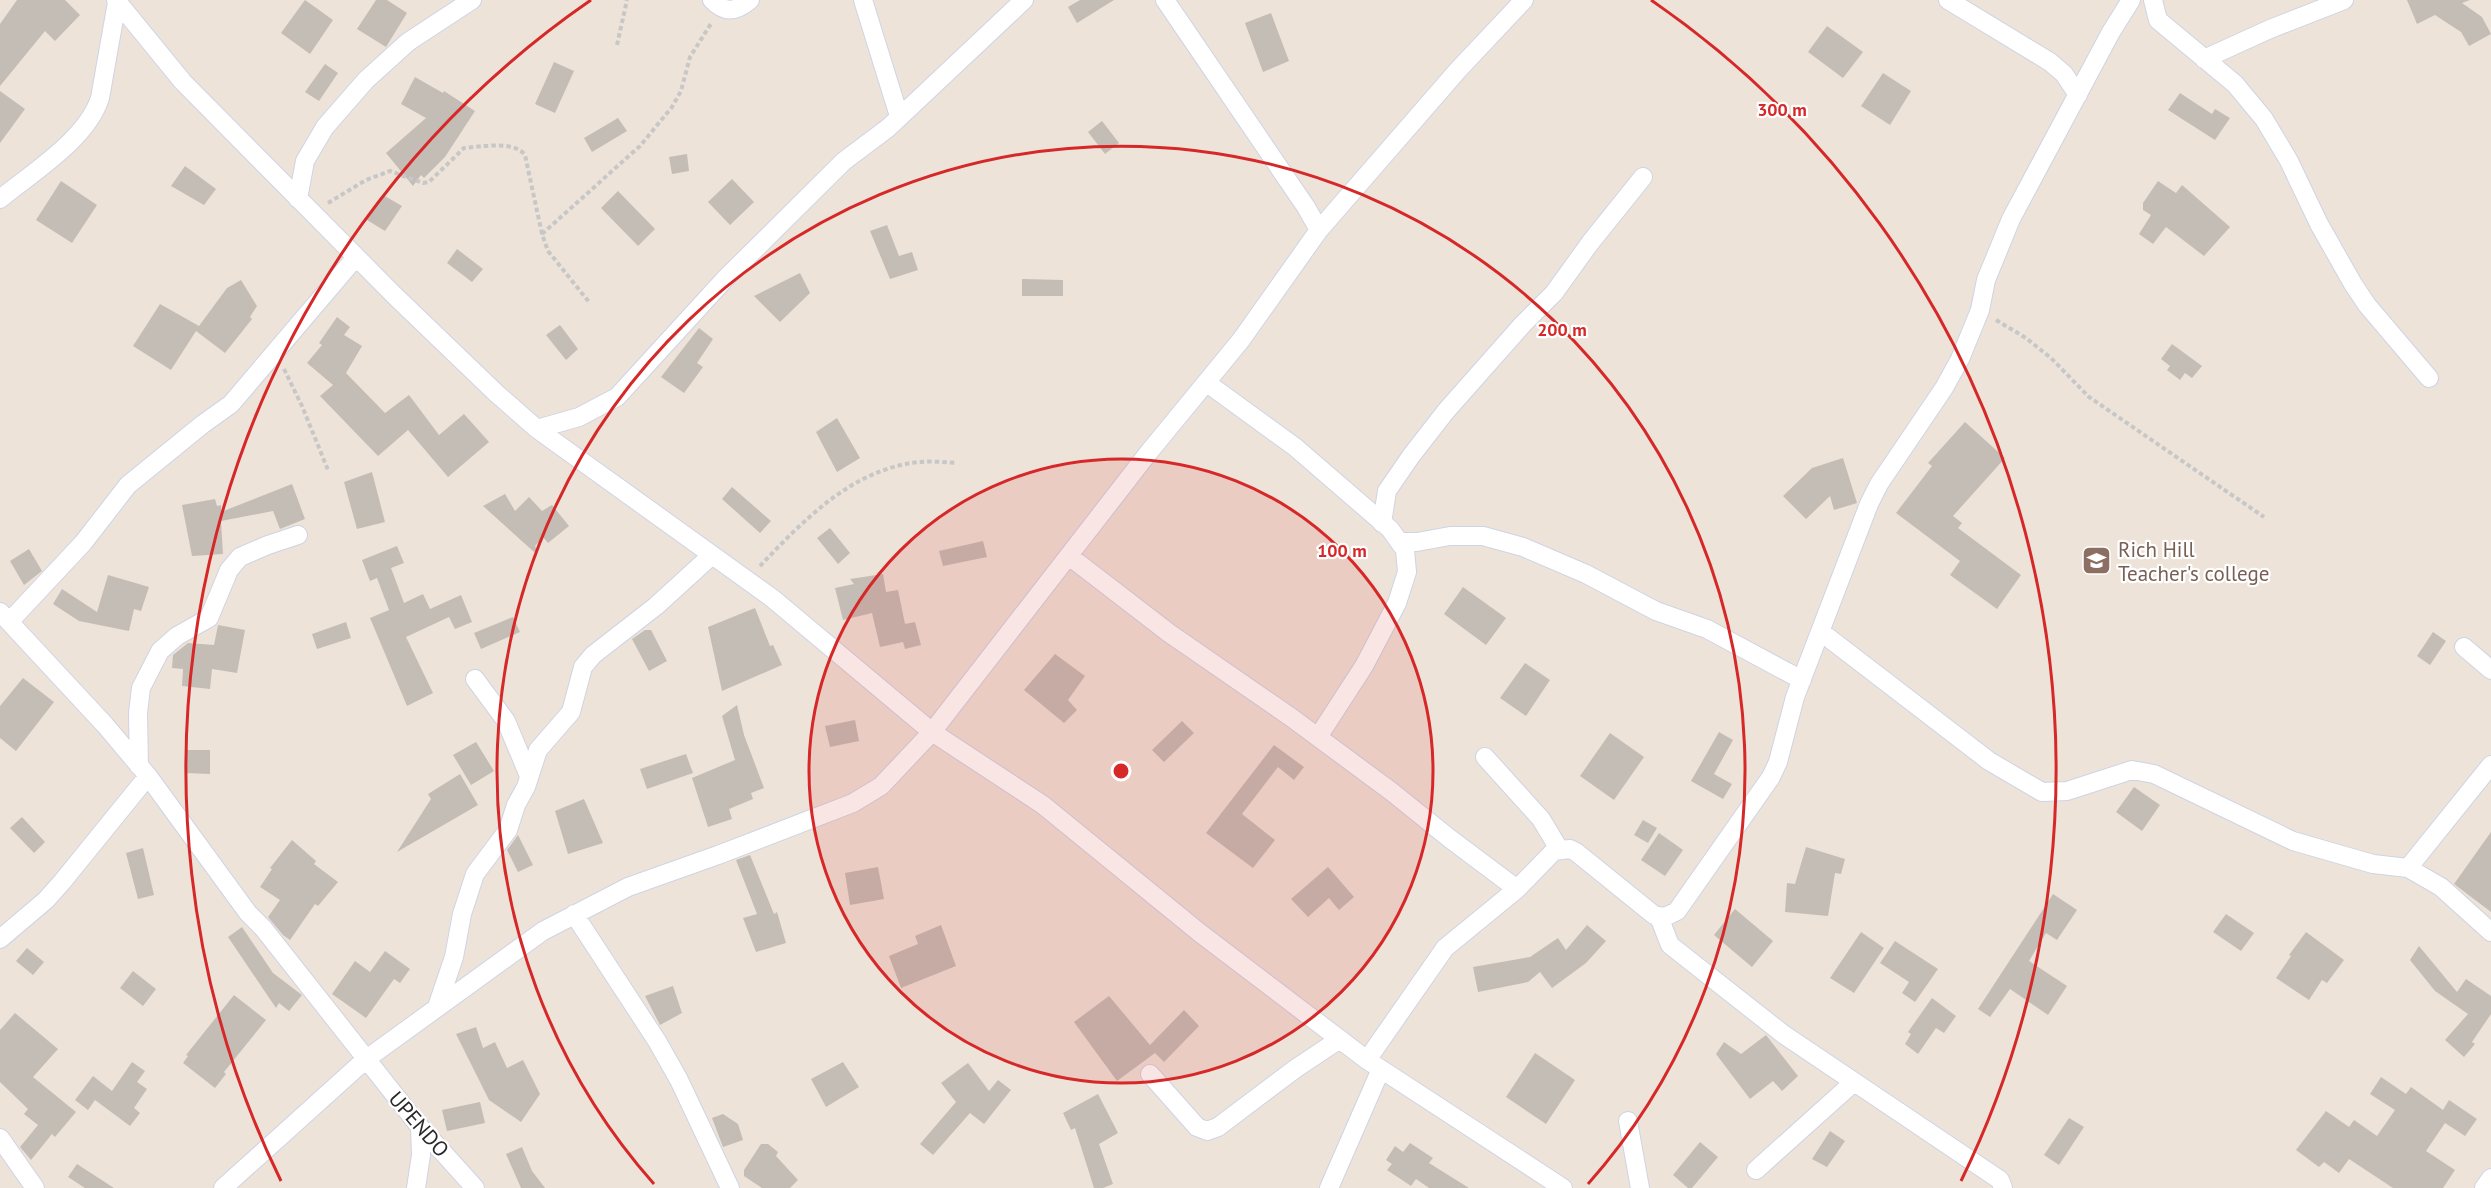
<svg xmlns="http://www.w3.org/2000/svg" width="2491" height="1188" viewBox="0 0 2491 1188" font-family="'PT Sans',sans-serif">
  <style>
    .building { fill: #c4bdb6 }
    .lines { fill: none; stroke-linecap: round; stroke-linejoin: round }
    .street-casing { stroke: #ced4e4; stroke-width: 20 }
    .path { stroke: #c7c7c7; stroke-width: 4; stroke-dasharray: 4.5 3; stroke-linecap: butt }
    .street { stroke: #fff; stroke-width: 18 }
    .ring { fill: none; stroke: #d62828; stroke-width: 3 }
    .labels { text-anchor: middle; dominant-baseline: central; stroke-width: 4.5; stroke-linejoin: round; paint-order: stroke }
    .education-label { font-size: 21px; fill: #785e54; stroke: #fff; text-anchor: start }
    .street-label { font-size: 21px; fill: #292929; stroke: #fff }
    .centre { fill: #d62828; stroke: #fff; stroke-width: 3 }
    .ring-label { font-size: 18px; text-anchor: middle; font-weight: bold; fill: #d62828; stroke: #fff; stroke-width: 4.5; stroke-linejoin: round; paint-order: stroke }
  </style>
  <rect width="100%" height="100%" fill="#ede3d9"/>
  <path class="building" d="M 17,0 L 65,0 L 80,15 L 55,41 L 45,31 L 0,86 L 0,24 Z
    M 305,0 L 333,20 L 310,54 L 281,33 Z
    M 376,0 L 387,0 L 407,13 L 386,47 L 357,29 Z
    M 1080,0 L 1114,0 L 1077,23 L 1068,7 Z
    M 2407,0 L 2470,0 L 2462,3 L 2482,17 L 2491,34 L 2469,46 L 2461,32 L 2435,15 L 2417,24 Z
    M 1271,13 L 1289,61 L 1263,72 L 1245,23 Z
    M 1827,26 L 1863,52 L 1843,78 L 1808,52 Z
    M 554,62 L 574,71 L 555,113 L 535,104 Z
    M 325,64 L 338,73 L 319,101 L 305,92 Z
    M 1883,73 L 1911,91 L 1890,125 L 1861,106 Z
    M 415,77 L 443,93 L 444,91 L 475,111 L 445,157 L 424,178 L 421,175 L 413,186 L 386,153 L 426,118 L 401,104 Z
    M 0,91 L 25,109 L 0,143 Z
    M 2180,93 L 2212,114 L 2215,109 L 2230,118 L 2215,140 L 2168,110 Z
    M 618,118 L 627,131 L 592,152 L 584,138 Z
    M 1102,121 L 1119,143 L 1105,154 L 1088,132 Z
    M 687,154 L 689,171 L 672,174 L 669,157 Z
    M 185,166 L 216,189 L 204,205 L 171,186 Z
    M 732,179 L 754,202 L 730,225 L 708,202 Z
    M 61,181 L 97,205 L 72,243 L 36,220 Z
    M 2158,181 L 2176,193 L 2182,185 L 2230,227 L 2204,256 L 2166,227 L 2153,244 L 2139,234 L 2151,215 L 2143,210 L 2143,203 Z
    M 618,191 L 655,229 L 638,246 L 601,208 Z
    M 383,195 L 402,206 L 385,231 L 367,220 Z
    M 887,225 L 899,256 L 912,252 L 918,270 L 890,279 L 870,231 Z
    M 457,249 L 483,269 L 472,282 L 447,263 Z
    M 800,273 L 810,293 L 780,322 L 754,296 Z
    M 1022,279 L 1063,280 L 1063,296 L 1022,296 Z
    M 241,280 L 257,306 L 250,317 L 252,319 L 225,353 L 196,331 L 171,370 L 133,346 L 160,304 L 199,326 L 227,288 Z
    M 337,317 L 350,327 L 344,335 L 362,346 L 346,373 L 385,413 L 409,395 L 439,435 L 464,414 L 489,442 L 448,477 L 408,430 L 378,456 L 320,396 L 333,385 L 307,363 L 322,345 L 319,343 Z
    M 560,325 L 578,349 L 566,360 L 546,335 Z
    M 699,328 L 713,339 L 697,363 L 703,367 L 684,393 L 661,377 Z
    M 2172,344 L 2202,366 L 2192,378 L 2185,373 L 2180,380 L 2167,370 L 2170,366 L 2161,359 Z
    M 837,418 L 860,458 L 837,472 L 816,432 Z
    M 1965,422 L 2005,458 L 1953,516 L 1962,523 L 1958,528 L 2021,575 L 1997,609 L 1950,575 L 1960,561 L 1896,513 L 1932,466 L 1928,463 Z
    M 1843,458 L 1857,503 L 1834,510 L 1830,496 L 1806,519 L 1783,496 L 1812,468 Z
    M 372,472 L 385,522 L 357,529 L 344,482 Z
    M 292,484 L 305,519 L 280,529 L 273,511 L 221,521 L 223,554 L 192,556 L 182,505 L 215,499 L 217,506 L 221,505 L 221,512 Z
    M 732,487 L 771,521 L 760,533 L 722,499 Z
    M 505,494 L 515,511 L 529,497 L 542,511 L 552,505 L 569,526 L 548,543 L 543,537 L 535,546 L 537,550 L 534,552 L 483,506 Z
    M 830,528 L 850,553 L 838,564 L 817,538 Z
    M 983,541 L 987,557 L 943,566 L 939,551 Z
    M 397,546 L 404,563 L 391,568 L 404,603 L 423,594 L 430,609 L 461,595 L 472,622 L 455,629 L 449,617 L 406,637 L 433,693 L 407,706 L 370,618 L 389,610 L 377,578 L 370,581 L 362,560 Z
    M 29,549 L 42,571 L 24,585 L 10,561 Z
    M 883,574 L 886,592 L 898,590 L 905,624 L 915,622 L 921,645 L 905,649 L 903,642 L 880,647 L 872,613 L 843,620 L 835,588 L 854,584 L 850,579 Z
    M 108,575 L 149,587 L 141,611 L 134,609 L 129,631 L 79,621 L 53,604 L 62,589 L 97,612 Z
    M 1463,587 L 1506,618 L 1486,645 L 1444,614 Z
    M 755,608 L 770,646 L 773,645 L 782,665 L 722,691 L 708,627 Z
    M 513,617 L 520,632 L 481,649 L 474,633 Z
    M 346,622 L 351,638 L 317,649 L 312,634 Z
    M 218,625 L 245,630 L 237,673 L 212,669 L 210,689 L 182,686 L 183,669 L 172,668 L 173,655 L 188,643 L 214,645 Z
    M 645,630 L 651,630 L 667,661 L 649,671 L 632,639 Z
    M 2433,632 L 2446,641 L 2430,665 L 2417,656 Z
    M 1055,654 L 1085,676 L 1068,700 L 1077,710 L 1064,723 L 1024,690 Z
    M 1525,663 L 1550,680 L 1526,716 L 1500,698 Z
    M 23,678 L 54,702 L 16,751 L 0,738 L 0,706 Z
    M 737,705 L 744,735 L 764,788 L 751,793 L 753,799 L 729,809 L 732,819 L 708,827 L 692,778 L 735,760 L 722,716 Z
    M 855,720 L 859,741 L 830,747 L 825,726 Z
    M 1182,721 L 1194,733 L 1164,762 L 1152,750 Z
    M 1719,732 L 1733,740 L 1714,774 L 1732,784 L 1723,799 L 1691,781 Z
    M 1610,733 L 1644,757 L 1614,800 L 1580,776 Z
    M 476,742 L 494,771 L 471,785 L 453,755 Z
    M 1274,745 L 1304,767 L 1294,780 L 1278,767 L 1242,814 L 1275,840 L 1253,868 L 1206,833 Z
    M 185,750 L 210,750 L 210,774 L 185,773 Z
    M 686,754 L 693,773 L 647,789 L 640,769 Z
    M 460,774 L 478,805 L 397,852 L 431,799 L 428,794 Z
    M 2134,787 L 2160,805 L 2142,831 L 2116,812 Z
    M 584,799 L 603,843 L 568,854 L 555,811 Z
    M 22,817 L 45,842 L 34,853 L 10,828 Z
    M 1643,820 L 1657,828 L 1648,843 L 1634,835 Z
    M 2491,832 L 2491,912 L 2454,884 Z
    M 1659,833 L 1683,850 L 1665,876 L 1641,860 Z
    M 518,835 L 533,865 L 518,872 L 507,850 Z
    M 292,840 L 316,861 L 314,864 L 338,882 L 318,906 L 315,904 L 290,940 L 283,935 L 268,917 L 280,900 L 260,887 L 272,869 L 270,868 Z
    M 1806,847 L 1845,859 L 1841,874 L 1835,873 L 1828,916 L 1785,912 L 1787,883 L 1795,884 Z
    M 143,848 L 154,895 L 138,899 L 126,853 Z
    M 750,855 L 774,914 L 777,912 L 786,943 L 756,952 L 743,918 L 757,914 L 736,860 Z
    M 878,867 L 884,899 L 850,905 L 845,873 Z
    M 1328,867 L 1354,897 L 1339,910 L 1329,898 L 1308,917 L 1291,899 Z
    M 2053,894 L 2077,910 L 2057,940 L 2046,933 L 2029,961 L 2067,986 L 2048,1015 L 2010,989 L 1990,1017 L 1978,1009 Z
    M 1735,909 L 1773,941 L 1752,967 L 1714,935 Z
    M 2226,914 L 2254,933 L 2241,951 L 2213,932 Z
    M 941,925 L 956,966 L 901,988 L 889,956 L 918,944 L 915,936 Z
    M 1587,925 L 1606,941 L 1586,963 L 1552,988 L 1540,972 L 1528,982 L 1478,992 L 1473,967 L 1530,957 L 1558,938 L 1566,950 Z
    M 242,927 L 273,973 L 302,995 L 289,1011 L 279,1003 L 276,1008 L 228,937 Z
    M 1861,932 L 1884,948 L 1854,993 L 1830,978 Z
    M 2306,932 L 2344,960 L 2327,983 L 2322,980 L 2309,1000 L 2276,978 L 2291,956 L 2289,955 Z
    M 1895,941 L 1938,969 L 1915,1002 L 1902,993 L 1909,982 L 1880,963 Z
    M 2419,946 L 2457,992 L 2466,979 L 2491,996 L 2491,1014 L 2472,1042 L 2475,1044 L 2464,1057 L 2445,1040 L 2468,1014 L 2435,991 L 2410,960 Z
    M 27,948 L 44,962 L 33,975 L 16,961 Z
    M 385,951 L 410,969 L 400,983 L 394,979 L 366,1018 L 332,994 L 355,961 L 370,972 Z
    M 133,971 L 156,989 L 143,1006 L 120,988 Z
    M 673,986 L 682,1013 L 660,1025 L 645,996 Z
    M 234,995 L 266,1020 L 224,1072 L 226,1074 L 215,1088 L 183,1063 L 188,1056 L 186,1055 Z
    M 1109,996 L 1150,1045 L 1184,1010 L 1199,1026 L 1164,1062 L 1155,1053 L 1117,1081 L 1074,1022 Z
    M 1932,998 L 1956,1016 L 1944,1033 L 1936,1028 L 1918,1054 L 1905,1044 L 1911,1034 L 1908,1032 Z
    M 15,1013 L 58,1049 L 33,1077 L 76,1112 L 55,1137 L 52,1134 L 31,1160 L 20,1147 L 38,1125 L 24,1114 L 28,1109 L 0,1082 L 0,1030 Z
    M 476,1027 L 483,1048 L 495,1042 L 507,1068 L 523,1060 L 540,1094 L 521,1122 L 489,1100 L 456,1034 Z
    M 1766,1035 L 1798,1076 L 1782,1091 L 1773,1081 L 1750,1099 L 1716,1054 L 1724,1042 L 1741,1054 Z
    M 1535,1053 L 1575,1080 L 1546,1124 L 1506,1097 Z
    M 132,1062 L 145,1071 L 137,1082 L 147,1089 L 134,1108 L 140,1113 L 130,1126 L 95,1100 L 88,1110 L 75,1100 L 93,1076 L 112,1091 Z
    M 843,1062 L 859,1087 L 826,1107 L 811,1079 Z
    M 968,1063 L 989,1091 L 998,1080 L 1011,1090 L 984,1124 L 970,1113 L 933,1155 L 920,1144 L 956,1102 L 941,1083 Z
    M 2381,1077 L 2406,1094 L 2411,1087 L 2443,1110 L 2449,1100 L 2477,1119 L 2465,1136 L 2445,1123 L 2426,1151 L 2455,1170 L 2443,1188 L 2393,1188 L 2349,1159 L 2339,1173 L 2324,1162 L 2319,1167 L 2296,1150 L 2326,1111 L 2349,1127 L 2354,1120 L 2377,1136 L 2395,1110 L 2370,1094 Z
    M 1098,1094 L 1118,1133 L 1099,1144 L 1113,1184 L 1103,1188 L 1094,1188 L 1075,1128 L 1071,1130 L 1063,1113 Z
    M 480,1102 L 485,1123 L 447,1131 L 442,1110 Z
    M 723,1114 L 738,1124 L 743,1140 L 723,1147 L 712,1118 Z
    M 2069,1118 L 2084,1127 L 2059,1165 L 2044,1155 Z
    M 1830,1131 L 1845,1141 L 1827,1167 L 1812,1159 Z
    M 1700,1142 L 1718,1157 L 1692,1188 L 1688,1188 L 1673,1175 Z
    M 1410,1143 L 1433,1158 L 1429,1163 L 1469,1188 L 1429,1188 L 1416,1179 L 1411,1186 L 1387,1170 L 1392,1164 L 1386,1160 L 1395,1146 L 1403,1152 Z
    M 761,1144 L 768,1144 L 778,1152 L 776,1156 L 798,1180 L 790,1188 L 762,1188 L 744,1176 L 744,1170 Z
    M 522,1147 L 532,1171 L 545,1188 L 521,1188 L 506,1154 Z
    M 77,1164 L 114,1188 L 85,1188 L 68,1177 Z"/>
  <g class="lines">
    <defs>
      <path id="street" d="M 116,0 L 183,82 L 285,185 L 394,295 L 496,393 L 537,429 L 772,598 L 932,732 L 1043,805 L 1200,933 L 1367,1060 L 1563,1188
        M 712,0 C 725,14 736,12 750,0
        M 863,0 L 899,116
        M 1165,0 L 1306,207 L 1319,230
        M 1948,0 L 2050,62 L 2064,74 L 2078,95
        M 2153,0 L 2158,20 L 2235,84 L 2264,119 L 2289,161 L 2319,224 L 2353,284 L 2367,305 L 2429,378
        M 2204,59 L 2270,29 L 2344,0
        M 0,199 C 33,172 87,139 100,98 L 117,2
        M 298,199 L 305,161 L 325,127 L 366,80 L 408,42 L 472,0
        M 1207,383 L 1295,447 L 1390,529 L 1405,550 L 1407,572 L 1397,603 L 1364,666 L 1318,737
        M 537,429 L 579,417 L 617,397 L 724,280 L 844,161 L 888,128 L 1024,0
        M 1382,523 L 1387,491 L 1411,456 L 1446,411 L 1523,324 L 1554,293 L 1590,243 L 1643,177
        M 1399,542 L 1417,542 L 1450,536 L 1483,536 L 1523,547 L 1586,574 L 1656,611 L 1707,629 L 1802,680
        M 1069,556 L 1169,633 L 1292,718 L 1392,792 L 1449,838 L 1517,889
        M 0,612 L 105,725 L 148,776 L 248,913 L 263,928 L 420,1127 L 475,1188
        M 10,621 L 83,543 L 128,485 L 203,424 L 231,404 L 356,257
        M 1821,632 L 1989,761 L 2042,792 L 2067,791 L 2132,770 L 2154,774 L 2293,841 L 2373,864 L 2408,868 L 2441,887 L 2491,932
        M 2464,647 L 2491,670
        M 475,679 L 506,721 L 529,776
        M 1485,757 L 1541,819 L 1559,849
        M 139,766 L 138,713 L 141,688 L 160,651 L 177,636 L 209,618 L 229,570 L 240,557 L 268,545 L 298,535
        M 2408,868 L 2491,765
        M 574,914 L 657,1041 L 679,1080 L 730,1188
        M 1659,917 L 1670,945 L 1783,1034 L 2000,1180 L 2003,1188
        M 0,939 L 46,900 L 62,882 L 148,776
        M 437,1007 L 454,957 L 462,914 L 475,874 L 508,830 L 516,805 L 526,787 L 538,750 L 571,712 L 583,667 L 593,655 L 656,606 L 712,555
        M 1367,1060 L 1445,948 L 1517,889 L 1554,851 L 1570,849 L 1576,852 L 1654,915 L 1665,917 L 1677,911 L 1771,777 L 1778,762 L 1795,697 L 1869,504 L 1879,484 L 1944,388 L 1960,359 L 1980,310 L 1986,280 L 2011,219 L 2111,32 L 2131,0
        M 1150,1074 L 1197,1127 L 1207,1131 L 1218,1127 L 1295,1069 L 1340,1039
        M 1628,1121 L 1640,1188
        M 0,1138 L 35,1188
        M 1756,1170 L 1854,1082
        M 223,1188 L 365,1060 L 543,931 L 628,887 L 718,855 L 853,803 L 881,786 L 932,732 L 1149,452 L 1241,340 L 1319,230 L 1458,70 L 1524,0
        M 416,1188 L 421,1155 L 420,1127
        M 1329,1188 L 1381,1069
        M 2484,1188 L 2491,1178"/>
    </defs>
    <use href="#street" class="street-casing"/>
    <path class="path" d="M 617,45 L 627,0
      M 328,203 L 366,180 L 390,171 L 423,183 L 429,182 L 464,148 C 480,147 514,140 525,155 L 542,234 L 548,251 L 589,302
      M 542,234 L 640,146 L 672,107 L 681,91 L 690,57 L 712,22
      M 1996,320 L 2026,338 L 2051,358 L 2089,397 L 2264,517
      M 284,369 L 302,406 L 328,470
      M 760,566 C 804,520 852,469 919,462 C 931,461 944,462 956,463"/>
    <use href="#street" class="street"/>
  </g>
  <circle cx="1121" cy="771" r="312" fill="#d62828" fill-opacity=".12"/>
  <g class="ring">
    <circle cx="1121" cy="771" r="312"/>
    <path d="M654 1184A624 624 0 1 1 1588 1184"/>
    <path d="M281 1181A935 935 0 0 1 591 0M1651 0A935 935 0 0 1 1961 1181"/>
  </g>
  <defs>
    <symbol id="university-square" viewBox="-11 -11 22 22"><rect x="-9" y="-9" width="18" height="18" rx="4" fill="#8d6e63" stroke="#fff"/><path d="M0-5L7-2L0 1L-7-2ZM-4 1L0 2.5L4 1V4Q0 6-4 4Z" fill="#fff"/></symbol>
  </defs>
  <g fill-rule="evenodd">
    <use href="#university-square" x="2080" y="544" width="33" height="33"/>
  </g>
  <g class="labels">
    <g class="education-label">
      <text x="2118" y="549">Rich Hill<tspan x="2118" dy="24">Teacher's college</tspan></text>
    </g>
    <g class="street-label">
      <text transform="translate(419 1124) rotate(49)">UPENDO</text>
    </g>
  </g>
  <circle cx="1121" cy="771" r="9" class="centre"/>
  <g class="ring-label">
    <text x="1782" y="116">300 m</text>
    <text x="1562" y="336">200 m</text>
    <text x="1342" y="557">100 m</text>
  </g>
</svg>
